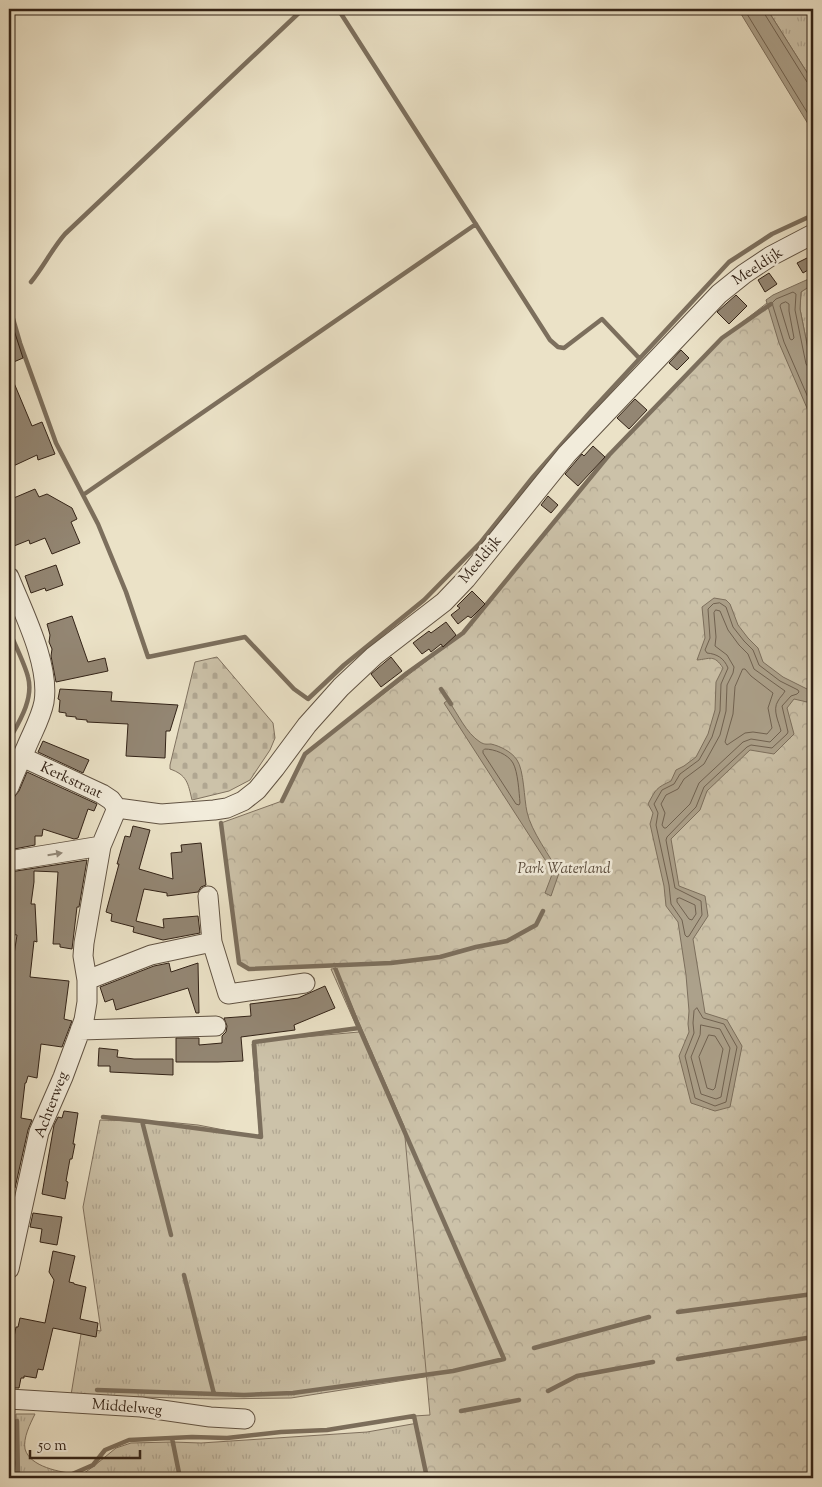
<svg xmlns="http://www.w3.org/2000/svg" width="822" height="1487" viewBox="0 0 822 1487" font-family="'Sorts Mill Goudy',serif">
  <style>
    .grass { fill: url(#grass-tufts); stroke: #807260 }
    .cemetery { fill: url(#cemetery-stones); stroke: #807260 }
    .park { fill: url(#park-crowns); stroke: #807260 }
    .water { fill: #aca18b; stroke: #7c6f5d }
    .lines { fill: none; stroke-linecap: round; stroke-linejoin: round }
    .shore { stroke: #706251; stroke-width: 1 }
    .stream { stroke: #7c6f5d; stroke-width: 4.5 }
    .building { fill: #938673; stroke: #332317 }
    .minor-casing { stroke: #615343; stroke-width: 21 }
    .minor { stroke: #f2ecdb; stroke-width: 19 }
    .oneway { fill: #928879 }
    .labels { text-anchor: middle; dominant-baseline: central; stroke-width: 5; stroke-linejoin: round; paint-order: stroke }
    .street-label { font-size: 15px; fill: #332317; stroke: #f2ecdb }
    .park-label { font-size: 15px; font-style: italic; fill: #594b3c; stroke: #f2ecdb }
  </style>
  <defs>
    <pattern id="grass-tufts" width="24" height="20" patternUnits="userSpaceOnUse" patternTransform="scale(1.25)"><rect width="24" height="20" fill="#ccc2a9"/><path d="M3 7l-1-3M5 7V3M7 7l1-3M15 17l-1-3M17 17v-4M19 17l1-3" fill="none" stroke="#b0a691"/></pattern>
    <pattern id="cemetery-stones" width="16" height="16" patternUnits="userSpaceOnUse" patternTransform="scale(1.25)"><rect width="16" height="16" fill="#ccc2a9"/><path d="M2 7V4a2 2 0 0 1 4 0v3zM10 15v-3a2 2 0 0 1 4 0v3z" fill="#b0a691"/></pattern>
    <pattern id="park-crowns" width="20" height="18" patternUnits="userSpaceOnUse" patternTransform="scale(1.25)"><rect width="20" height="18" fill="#ccc2a9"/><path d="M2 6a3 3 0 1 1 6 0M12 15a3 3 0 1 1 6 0" fill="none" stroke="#b0a691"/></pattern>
  </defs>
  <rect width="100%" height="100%" fill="#ebe2c7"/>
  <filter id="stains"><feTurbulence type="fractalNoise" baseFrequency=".004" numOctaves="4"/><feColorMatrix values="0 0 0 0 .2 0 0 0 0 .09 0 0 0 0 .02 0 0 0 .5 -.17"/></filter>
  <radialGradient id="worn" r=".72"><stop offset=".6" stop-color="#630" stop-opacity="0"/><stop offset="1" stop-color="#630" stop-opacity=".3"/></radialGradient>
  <path class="grass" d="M 767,9 L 813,9 L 813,82 Z
    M 813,284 L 813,364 L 811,364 L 800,309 L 801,292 Z
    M 425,959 L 437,1375 L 291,1398 L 213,1399 L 71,1395 L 82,1328 L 101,1331 L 83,1207 L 100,1120 L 167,1122 L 198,1125 L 260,1137 L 252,1044 L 259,1041 L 359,1032 L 331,969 Z
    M 16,1414 L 35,1414 C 30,1424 23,1438 25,1449 C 30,1467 60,1472 76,1474 L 80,1476 L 94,1466 L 116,1448 L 131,1443 L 172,1442 L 201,1443 L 367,1432 L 418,1423 L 586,1478 L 14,1478 L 16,1458 Z"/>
  <path class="cemetery" d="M 217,657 L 273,723 L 275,738 L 270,750 L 250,780 L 229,791 L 192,800 C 188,783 187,775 170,769 L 170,765 L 195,662 Z"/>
  <path class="park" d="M 776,296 L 813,395 L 813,1478 L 427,1478 L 414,1416 L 430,1415 L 404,1126 L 334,965 L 249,969 L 239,963 L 221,823 L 282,801 L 305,754 L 463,633 L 609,455 L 722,338 Z"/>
  <path class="water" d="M 738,9 L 767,9 L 813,82 L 813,132 Z
    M 813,277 L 813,284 L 801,292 L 800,309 L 811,364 L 813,369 L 813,422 L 779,343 L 766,300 L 773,295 Z
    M 714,598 L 726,600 L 730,604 L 738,625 L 748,638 L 758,648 L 763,662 L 783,677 L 811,691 L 807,702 L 794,699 L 787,708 L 794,734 L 774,754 L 750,750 L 707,791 L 700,810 L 671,839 L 679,886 L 705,896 L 708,916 L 693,939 L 705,1013 L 727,1020 L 742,1046 L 730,1107 L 715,1111 L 691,1103 L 679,1056 L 689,1032 L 688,1024 L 689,1011 L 686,975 L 678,922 L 666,906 L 664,886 L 650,824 L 653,813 L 648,804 C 656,789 656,788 671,781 L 676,770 L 684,766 L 696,757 L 708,734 L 715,710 L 716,682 L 723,668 C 714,654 710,659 697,660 L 705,638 L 702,607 Z
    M 448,700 C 458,714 466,733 480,742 C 485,745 487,744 491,744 C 500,746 512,752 517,760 C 524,770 524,799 527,812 C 531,831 550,856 559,873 L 551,896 L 545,893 L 553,872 L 444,703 Z"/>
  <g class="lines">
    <path class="shore" d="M 744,9 L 813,122
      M 763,9 L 764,13 L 807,82 L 813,84
      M 786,302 L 789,304 L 789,311 L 794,338 L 792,340 L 790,339 L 780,306 L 781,304 Z
      M 813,369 L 809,368 L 806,364 L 795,310 L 796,294 L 793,292 L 776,299 L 772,303 L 784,342 L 813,409
      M 720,603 L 726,607 L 733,627 L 744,641 L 753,650 L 759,665 L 780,681 L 798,690 L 799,692 L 797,694 L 791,696 L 782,706 L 788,732 L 787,734 L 772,748 L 751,745 L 747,747 L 704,787 L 696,807 L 667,837 L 666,840 L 675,888 L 701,901 L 702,915 L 689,936 L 687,937 L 685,935 L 682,920 L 671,904 L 669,885 L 656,825 L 658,813 L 654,804 L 662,790 L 674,784 L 680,774 L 699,760 L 712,737 L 720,711 L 721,684 L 728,668 C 724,658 717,654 707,653 L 705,650 L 710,638 L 708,609 L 713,604 Z
      M 716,610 L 720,611 L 728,630 L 739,645 L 748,654 L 754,669 L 785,691 C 783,695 780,697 778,701 C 772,710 779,722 781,731 L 770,742 L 751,739 L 743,742 L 699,783 L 690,804 L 666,828 L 664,828 L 662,825 L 665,813 L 661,804 L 666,795 L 678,789 L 684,779 L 704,764 L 720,735 L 726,711 L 727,685 L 733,673 L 734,667 L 727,655 L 715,646 L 716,637 L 714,613 Z
      M 743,669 L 745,669 L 751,676 L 773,693 L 768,708 L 772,728 L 767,734 L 753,732 L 745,733 L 727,745 L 725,742 L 733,714 L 735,687 Z
      M 485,749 C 494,749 508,754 513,763 C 518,772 519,792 520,803 L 519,805 L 516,804 L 483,753 L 483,751 Z
      M 680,898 L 695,905 L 696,914 L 692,920 L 689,919 L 677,902 L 677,899 Z
      M 697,1008 L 703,1018 L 724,1024 L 737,1047 L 726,1102 L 715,1106 L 695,1098 L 685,1056 L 694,1033 L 693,1023 L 694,1011 Z
      M 701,1025 L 720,1029 L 730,1048 L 721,1097 L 716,1099 L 701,1094 L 691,1057 L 700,1035 Z
      M 709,1035 L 715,1036 L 723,1049 L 715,1088 L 713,1090 L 707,1088 L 699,1057 Z"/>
    <path class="stream" d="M 338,9 L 550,340 L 558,347 L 564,348 L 602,319 L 639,358
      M 31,282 C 44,266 52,249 65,234 L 303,9
      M 9,305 L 20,343 L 56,443 L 98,524 L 126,592 L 148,657 L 245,637 L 294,689 L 308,699 L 344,665 L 424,600 L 481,542 L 533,477 L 592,410 L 729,262 L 772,234 L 813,215
      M 83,495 L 476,224
      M 9,630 C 14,643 25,664 28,677 C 34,699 19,722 9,740
      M 441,689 L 451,704
      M 282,801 L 305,754 L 407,673 L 463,633 L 609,455 L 722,338 L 771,304
      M 221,823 L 239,963 L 249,969 L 391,963 L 440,957 L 476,947 L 507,941 L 536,925 L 543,911
      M 103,1117 L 142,1121
      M 171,1235 L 142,1121 L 261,1137 L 254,1042 L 359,1028
      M 184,1275 L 214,1394
      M 678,1312 L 813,1294
      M 534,1348 L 649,1317
      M 678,1359 L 813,1337
      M 97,1390 L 244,1395 L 293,1393 L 453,1371 L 504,1359 L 357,1023 L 334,965
      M 548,1391 L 577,1376 L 653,1362
      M 461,1411 L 519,1400
      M 17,1421 L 18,1478
      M 172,1438 L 180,1478
      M 18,1475 L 70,1475 L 93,1465 L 105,1450 L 129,1440 L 192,1437 L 227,1438 L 281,1432 L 327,1430 L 414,1416 L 427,1478"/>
  </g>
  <path class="building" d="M 813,255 L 813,267 L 803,273 L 797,263 Z
    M 769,273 L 777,284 L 765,292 L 758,280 Z
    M 736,295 L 747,306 L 729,324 L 717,312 Z
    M 9,321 L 11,321 L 23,358 L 9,364 Z
    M 681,350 L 689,358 L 677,370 L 669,363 Z
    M 9,371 L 32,426 L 42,422 L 55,454 L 38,460 L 37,455 L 9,468 Z
    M 635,399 L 647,410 L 629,429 L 617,418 Z
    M 593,446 L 605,457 L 578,486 L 565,474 L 582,454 L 584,456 Z
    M 35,489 L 39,497 L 47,494 L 72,508 L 77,519 L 71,522 L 80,543 L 52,554 L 45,538 L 30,544 L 29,540 L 9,548 L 9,500 Z
    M 548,496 L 558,505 L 551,513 L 541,505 Z
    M 56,565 L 63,585 L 46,591 L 45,588 L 31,593 L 25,576 Z
    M 472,591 L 485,604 L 471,618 L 468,616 L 458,624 L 451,615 L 460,608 L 457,606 Z
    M 72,616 L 88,662 L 105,658 L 108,671 L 56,682 L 51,656 L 52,649 L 49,642 L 50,635 L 47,624 Z
    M 446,622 L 456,635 L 443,647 L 441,644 L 431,652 L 429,649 L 422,654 L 413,643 L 429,631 L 431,633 Z
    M 391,657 L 402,671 L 381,687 L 371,674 Z
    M 60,689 L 112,692 L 111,701 L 178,705 L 170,731 L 166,731 L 165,758 L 126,756 L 128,724 L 87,722 L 87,720 L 76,719 L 76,717 L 66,716 L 66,713 L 59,712 L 60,700 L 58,699 Z
    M 43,741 L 89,760 L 83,773 L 38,752 Z
    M 27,772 L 97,804 L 94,811 L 88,809 L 78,838 L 74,839 L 43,829 L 42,836 L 35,836 L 35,845 L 9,850 L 9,809 L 15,796 L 19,791 Z
    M 133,826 L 150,830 L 139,869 L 173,879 L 171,853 L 182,852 L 181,845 L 201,843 L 206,885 L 201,887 L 198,892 L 167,896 L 167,893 L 144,889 L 136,921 L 164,928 L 163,919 L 198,916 L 200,933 L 163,940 L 133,932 L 134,927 L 111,921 L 112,914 L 106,912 L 119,864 L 117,864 L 125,836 L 130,837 Z
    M 87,860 L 79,907 L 77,907 L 72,949 L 60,947 L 60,944 L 53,944 L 58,872 L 34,871 L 34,882 L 31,904 L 35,904 L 37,942 L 34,941 L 30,977 L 69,981 L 64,1019 L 72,1021 L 62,1047 L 41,1044 L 37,1078 L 28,1076 L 26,1083 L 25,1083 L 21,1118 L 32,1120 L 28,1130 L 15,1188 L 9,1187 L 9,974 L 11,974 L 17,935 L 9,934 L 11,911 L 9,910 L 10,872 Z
    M 169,963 L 171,972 L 198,963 L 199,1013 L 196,1013 L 188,988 L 116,1010 L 113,999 L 105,1002 L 100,987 L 154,966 Z
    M 325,986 L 335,1008 L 294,1025 L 295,1030 L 241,1037 L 243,1061 L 218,1062 L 176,1062 L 176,1038 L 199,1038 L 199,1045 L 222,1043 L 222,1036 L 226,1032 L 227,1026 L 224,1018 L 251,1016 L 250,1004 L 298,998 Z
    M 99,1048 L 118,1050 L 117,1057 L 134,1059 L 173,1059 L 173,1075 L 110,1072 L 110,1066 L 98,1066 Z
    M 64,1111 L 78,1113 L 73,1144 L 75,1144 L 72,1159 L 70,1159 L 66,1181 L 68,1182 L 65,1199 L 42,1194 L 54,1125 L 58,1117 L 62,1118 Z
    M 33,1213 L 62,1217 L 57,1245 L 40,1242 L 42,1229 L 30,1227 Z
    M 53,1251 L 75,1256 L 69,1282 L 74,1283 L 74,1284 L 86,1287 L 80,1319 L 98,1323 L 96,1337 L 53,1328 L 43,1370 L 38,1369 L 36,1378 L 24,1376 L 24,1378 L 21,1378 L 19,1388 L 9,1388 L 9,1363 L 16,1327 L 18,1327 L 20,1318 L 45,1323 L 54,1280 L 49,1272 Z"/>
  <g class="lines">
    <defs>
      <path id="minor" d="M 9,577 C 23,612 50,664 44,702 C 41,718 32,733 26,748 C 20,761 14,774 9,787
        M 22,757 L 102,794 L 111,800 L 117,808
        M 117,808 L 161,814 L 214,810 L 227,808 L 243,801 L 257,790 L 275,768 L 307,725 L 341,687 L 374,656 L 444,602 L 466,579 L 567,454 L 719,294 L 744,274 L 771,256 L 813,234
        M 9,861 L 101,846
        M 208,896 L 212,942
        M 87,980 L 151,955 L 212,942 L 228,994 L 305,983
        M 80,1030 L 216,1026
        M 9,1269 L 39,1132 L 63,1077 L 84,1020 L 87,1002 L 87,980 L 83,956 L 84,943 L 101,846 L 117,808
        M 9,1399 L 141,1407 L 210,1417 L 245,1419"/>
    </defs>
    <use href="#minor" class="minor-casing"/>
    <use href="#minor" class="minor"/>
  </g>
  <defs><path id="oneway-solid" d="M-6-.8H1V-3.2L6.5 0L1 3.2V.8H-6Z" transform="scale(1.25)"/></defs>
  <use class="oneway" href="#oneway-solid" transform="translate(55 854) rotate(-9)"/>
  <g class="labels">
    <g class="street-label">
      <text transform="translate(758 267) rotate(-33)">Meeldijk</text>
      <text transform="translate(481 560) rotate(-50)">Meeldijk</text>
      <text transform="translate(71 781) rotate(25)">Kerkstraat</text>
      <text transform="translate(52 1105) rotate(-69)">Achterweg</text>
      <text transform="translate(127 1408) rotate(5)">Middelweg</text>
    </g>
    <g class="park-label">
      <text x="564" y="869">Park Waterland</text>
    </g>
  </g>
  <rect width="822" height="1487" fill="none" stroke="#ebe2c7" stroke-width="30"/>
  <rect x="10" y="10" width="802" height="1467" fill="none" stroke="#332317" stroke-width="2.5"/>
  <rect x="15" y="15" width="792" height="1457" fill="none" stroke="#332317"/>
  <path d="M30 1450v8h110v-8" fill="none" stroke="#332317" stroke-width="2.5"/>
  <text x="38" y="1450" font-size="15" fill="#332317" stroke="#f2ecdb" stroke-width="4" paint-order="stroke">50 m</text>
  <rect width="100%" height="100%" filter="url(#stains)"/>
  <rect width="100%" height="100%" fill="url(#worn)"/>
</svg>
